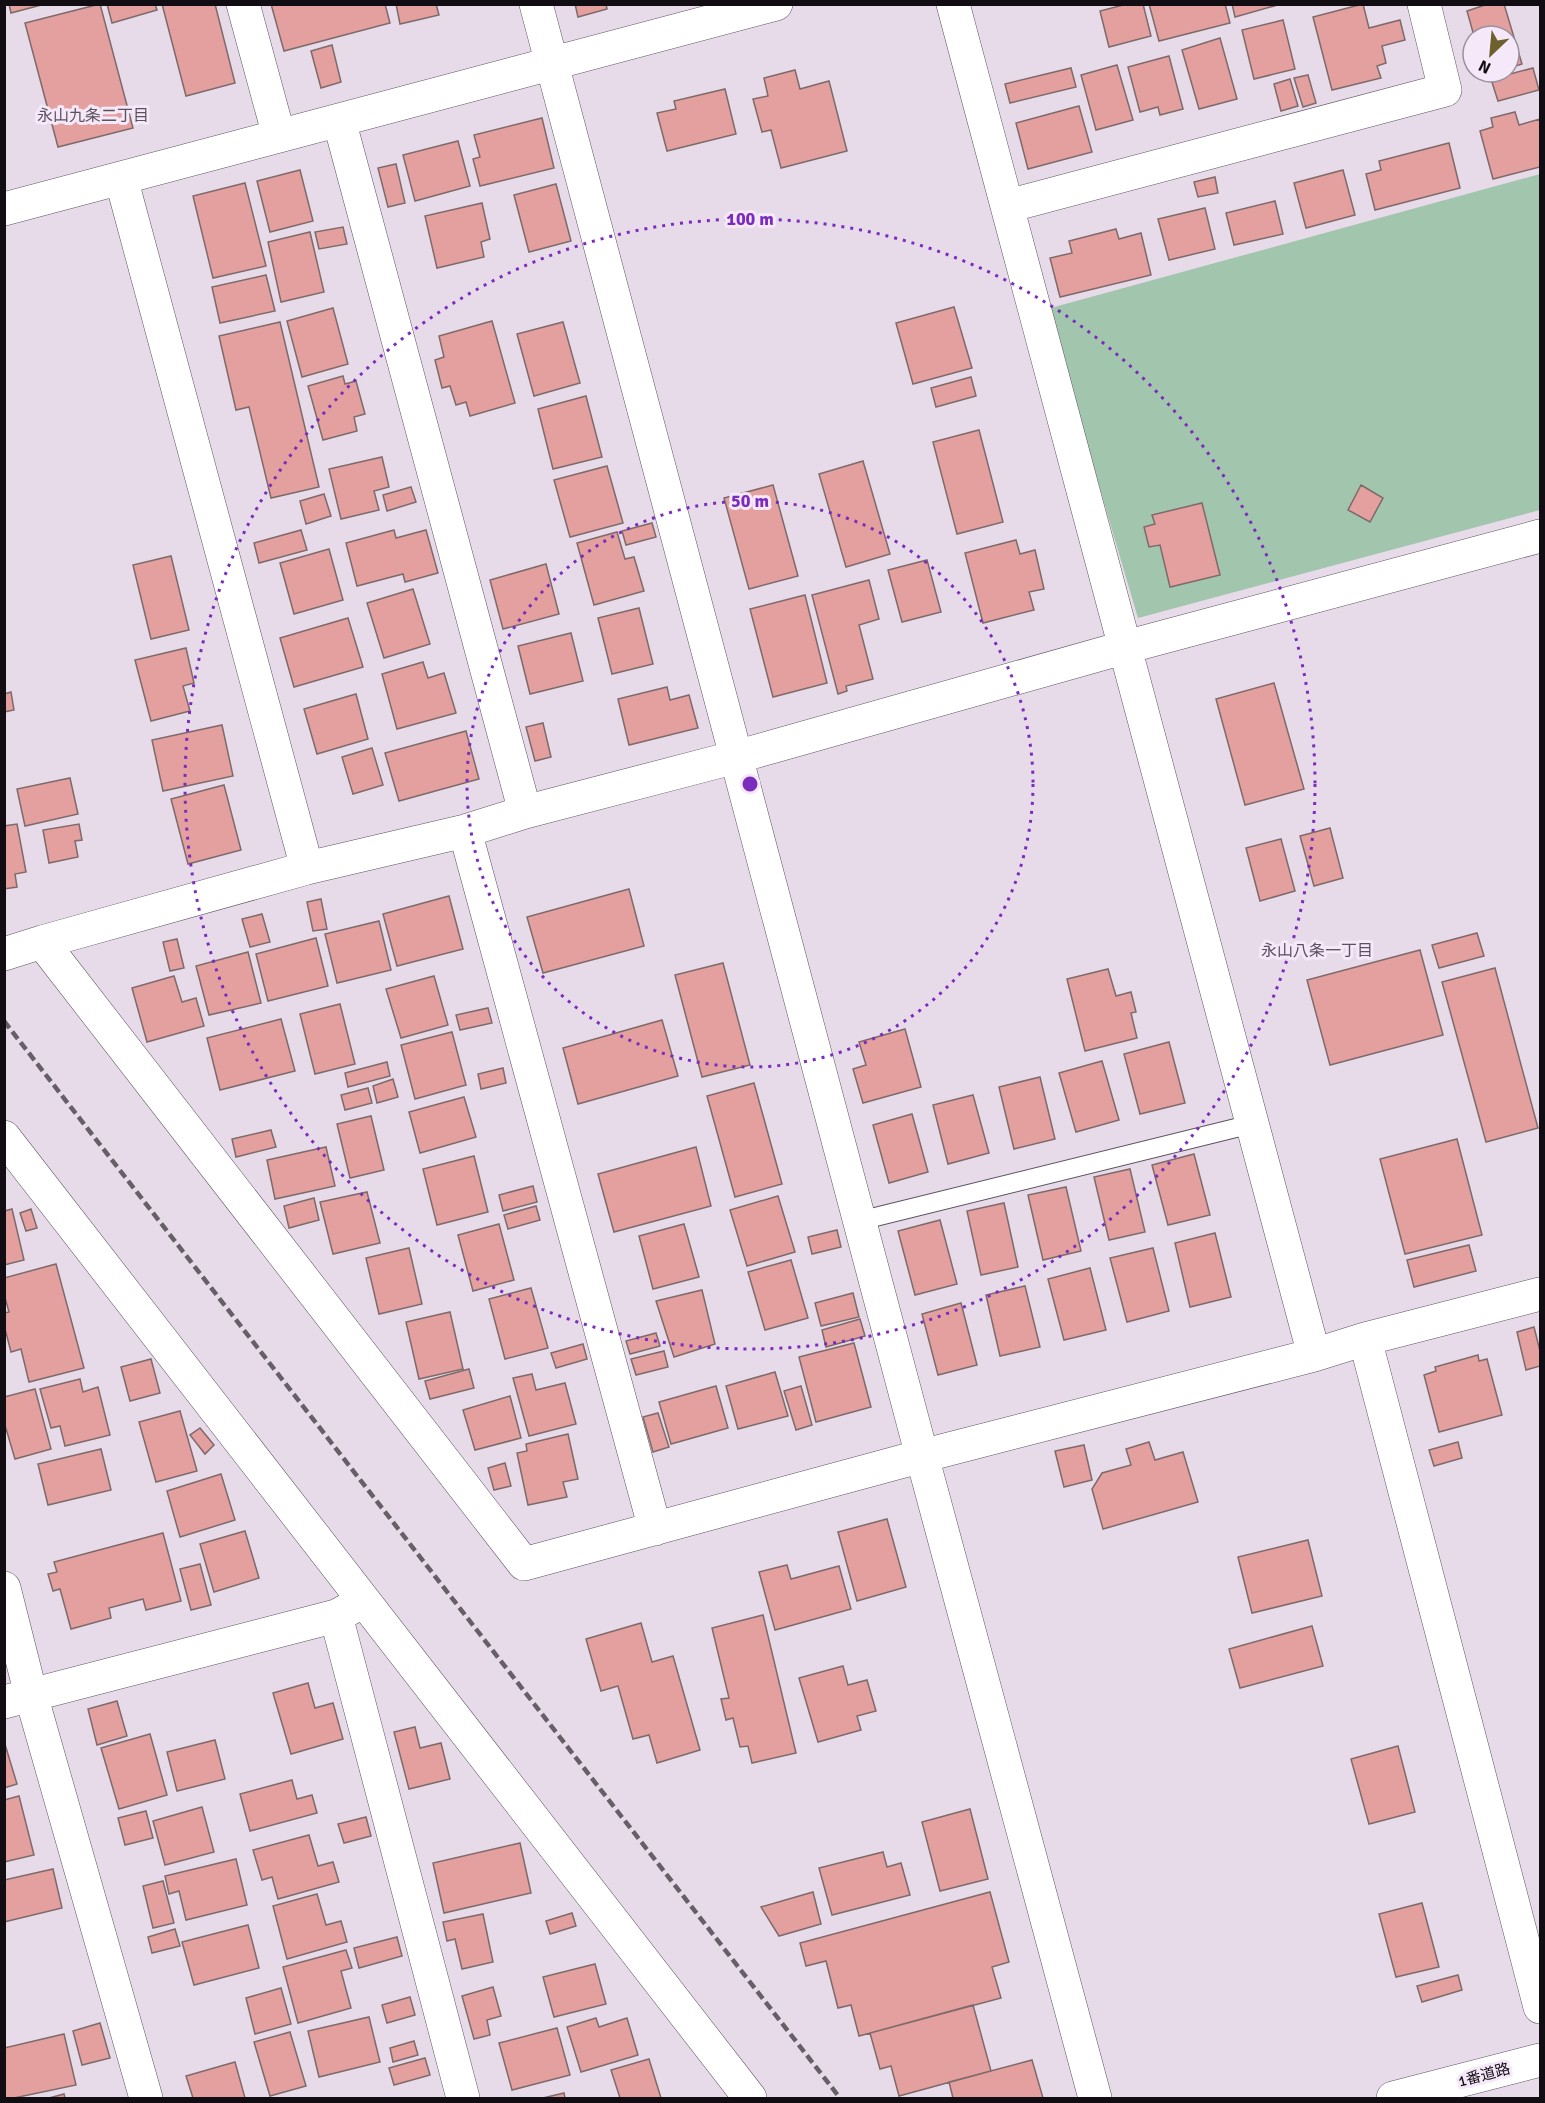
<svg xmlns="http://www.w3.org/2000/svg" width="1545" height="2103" viewBox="0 0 1545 2103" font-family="Signika,'Noto Sans JP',sans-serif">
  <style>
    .green { fill: #a1c5ad }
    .building { fill: #e3a09f; stroke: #7e6a6a; stroke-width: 1.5 }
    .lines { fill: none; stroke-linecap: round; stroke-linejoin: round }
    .lane-casing { stroke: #5d5360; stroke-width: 20 }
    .street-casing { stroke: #5d5360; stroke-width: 34 }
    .secondary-casing { stroke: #5d5360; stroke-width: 34 }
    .lane { stroke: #fff; stroke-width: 18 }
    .street { stroke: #fff; stroke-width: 33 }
    .secondary { stroke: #fff; stroke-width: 33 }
    .rail { stroke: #665f68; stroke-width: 4.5; stroke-dasharray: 9 4.5; stroke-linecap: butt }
    .ring { fill: none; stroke: #7b2cbf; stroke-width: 3; stroke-dasharray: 3 6 }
    .labels { text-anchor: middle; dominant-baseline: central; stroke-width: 6; stroke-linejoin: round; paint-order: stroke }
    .street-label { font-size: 15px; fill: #110d12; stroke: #f5e8f8 }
    .neighbourhood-label { font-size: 16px; fill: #5c515e; stroke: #f5e8f8 }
    .centre { fill: #7b2cbf; stroke: #f5e8f8; stroke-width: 3 }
    .ring-label { font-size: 18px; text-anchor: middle; font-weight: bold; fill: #7b2cbf; stroke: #f5e8f8; stroke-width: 6; stroke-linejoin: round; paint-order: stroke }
  </style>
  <rect width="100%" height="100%" fill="#e7dbea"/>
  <path class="green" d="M 1540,174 L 1540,510 L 1138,618 L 1047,309 Z"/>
  <path class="building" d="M 9,4 L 45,4 L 11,13 Z
    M 100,4 L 133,128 L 58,147 L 25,23 Z
    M 107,4 L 155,4 L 157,10 L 112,23 Z
    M 162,4 L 215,4 L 235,83 L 186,96 Z
    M 271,4 L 385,4 L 390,23 L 284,51 Z
    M 396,4 L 436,4 L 439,15 L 400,24 Z
    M 575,4 L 606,4 L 607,9 L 578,17 Z
    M 1127,4 L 1143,4 L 1151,36 L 1109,47 L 1100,11 Z
    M 1149,4 L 1225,4 L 1230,23 L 1159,41 Z
    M 1232,4 L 1281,4 L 1235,17 Z
    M 1363,4 L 1369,28 L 1400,20 L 1405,40 L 1382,46 L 1386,63 L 1377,66 L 1381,78 L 1332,90 L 1313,17 Z
    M 1488,4 L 1504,4 L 1522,64 L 1509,68 L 1509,36 L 1474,36 L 1467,11 Z
    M 1283,20 L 1295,69 L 1254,79 L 1242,30 Z
    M 1220,38 L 1237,99 L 1199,109 L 1182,50 Z
    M 332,45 L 341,82 L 321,88 L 311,51 Z
    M 1169,56 L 1183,109 L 1160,115 L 1158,107 L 1140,112 L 1128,67 Z
    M 1117,65 L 1133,120 L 1096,130 L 1081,75 Z
    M 1071,68 L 1076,87 L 1010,103 L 1005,84 Z
    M 1533,68 L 1539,90 L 1498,101 L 1491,79 Z
    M 795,70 L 800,89 L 829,81 L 847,151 L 781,168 L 771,130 L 762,132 L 753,99 L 768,96 L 764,78 Z
    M 1308,75 L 1316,103 L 1303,107 L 1294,78 Z
    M 1290,79 L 1298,106 L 1281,111 L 1274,84 Z
    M 725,89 L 736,134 L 667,151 L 657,113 L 676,109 L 674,101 Z
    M 1079,106 L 1092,152 L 1028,169 L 1016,123 Z
    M 1515,112 L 1519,125 L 1540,119 L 1540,167 L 1493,179 L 1480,131 L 1493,127 L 1491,118 Z
    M 542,118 L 554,168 L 480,186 L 473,159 L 480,157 L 474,135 Z
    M 458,141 L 470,186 L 415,201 L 403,155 Z
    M 1449,143 L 1460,188 L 1375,210 L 1366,174 L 1381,170 L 1379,161 Z
    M 396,164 L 405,203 L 388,207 L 378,168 Z
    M 300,170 L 313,221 L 270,232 L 257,181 Z
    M 1343,170 L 1355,215 L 1306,228 L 1294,183 Z
    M 1215,177 L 1218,193 L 1198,197 L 1194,182 Z
    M 245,183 L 266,266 L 213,278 L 193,196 Z
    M 556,184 L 571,241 L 529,252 L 514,195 Z
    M 1275,201 L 1283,234 L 1234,245 L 1226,213 Z
    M 482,203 L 490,239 L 481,242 L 484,257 L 437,268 L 425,216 Z
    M 1205,208 L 1215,249 L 1169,260 L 1158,219 Z
    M 343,227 L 347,244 L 319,249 L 315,232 Z
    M 1116,229 L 1119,239 L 1141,233 L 1151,275 L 1060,297 L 1050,258 L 1072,253 L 1069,241 Z
    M 310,232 L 324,292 L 281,302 L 268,242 Z
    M 266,275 L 275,311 L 220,323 L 212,287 Z
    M 954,307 L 972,368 L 913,384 L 896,323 Z
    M 333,308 L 348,364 L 302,377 L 287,321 Z
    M 492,321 L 515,403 L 470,416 L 466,402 L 456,405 L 450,386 L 442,388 L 435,360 L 444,357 L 439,336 Z
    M 280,322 L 319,487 L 271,498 L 249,407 L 236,410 L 219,336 Z
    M 563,322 L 580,383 L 534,396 L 517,334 Z
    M 343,376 L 345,384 L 356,381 L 365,414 L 354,417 L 357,431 L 323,440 L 308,386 Z
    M 971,377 L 976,396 L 936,407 L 931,388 Z
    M 586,396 L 602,457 L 553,469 L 538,409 Z
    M 979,430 L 1003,522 L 957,534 L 933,442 Z
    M 382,457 L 389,487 L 374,491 L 379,510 L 341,519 L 329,469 Z
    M 863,461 L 890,554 L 846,567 L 819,474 Z
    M 607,466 L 623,523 L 570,537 L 554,480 Z
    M 773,485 L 798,576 L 749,589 L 724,498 Z
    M 1361,485 L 1383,498 L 1370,522 L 1348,510 Z
    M 411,487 L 416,502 L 387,511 L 383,495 Z
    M 324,494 L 331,516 L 306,524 L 300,501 Z
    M 1202,503 L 1220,575 L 1170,587 L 1160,545 L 1149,547 L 1144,527 L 1155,524 L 1152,515 Z
    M 652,523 L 656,537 L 626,545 L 622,531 Z
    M 301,530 L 307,550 L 259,563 L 254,543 Z
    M 394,530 L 396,538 L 426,530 L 438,573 L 405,582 L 403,574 L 357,586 L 346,543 Z
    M 617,532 L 625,559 L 634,557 L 644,591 L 594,605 L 577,543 Z
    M 1016,540 L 1020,554 L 1035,550 L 1044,589 L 1029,592 L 1034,610 L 983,623 L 965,553 Z
    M 329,549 L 343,600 L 294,614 L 280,563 Z
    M 171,556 L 189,630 L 151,639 L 133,565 Z
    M 927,560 L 941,612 L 902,622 L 888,570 Z
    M 546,564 L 559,614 L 503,629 L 490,580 Z
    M 869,580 L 879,619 L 859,625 L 873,679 L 846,686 L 847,691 L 838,694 L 812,595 Z
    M 413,589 L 430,644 L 384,658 L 367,603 Z
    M 805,595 L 827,683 L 773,697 L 750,609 Z
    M 639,608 L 653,664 L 612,674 L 598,618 Z
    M 348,618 L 363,667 L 294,687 L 280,638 Z
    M 571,633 L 583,681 L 530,694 L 518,646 Z
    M 186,648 L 194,683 L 183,686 L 190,711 L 151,721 L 135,660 Z
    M 423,662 L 428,678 L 444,673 L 456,713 L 397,729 L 382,674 Z
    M 1274,683 L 1304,789 L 1245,805 L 1216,699 Z
    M 667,687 L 670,700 L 689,695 L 698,728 L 629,745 L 618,699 Z
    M 11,692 L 14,710 L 4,712 L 4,694 Z
    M 356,694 L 368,739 L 317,754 L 304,709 Z
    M 543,723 L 551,757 L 535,761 L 526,727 Z
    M 222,725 L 233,776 L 163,791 L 152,740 Z
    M 466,731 L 479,779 L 399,801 L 385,753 Z
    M 372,748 L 383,785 L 353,794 L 342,757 Z
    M 70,778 L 78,814 L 25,826 L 17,789 Z
    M 224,785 L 241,850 L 188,864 L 171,799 Z
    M 17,824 L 26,872 L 15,874 L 17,887 L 4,889 L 4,826 Z
    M 79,824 L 82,840 L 75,841 L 78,857 L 49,863 L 43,830 Z
    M 1330,828 L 1343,878 L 1314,886 L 1300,836 Z
    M 1281,839 L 1295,891 L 1260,901 L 1246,848 Z
    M 629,889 L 644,946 L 543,973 L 527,917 Z
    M 449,896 L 463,949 L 397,966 L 383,914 Z
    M 321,899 L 327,929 L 313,931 L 307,902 Z
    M 262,914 L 270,942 L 250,947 L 242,919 Z
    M 379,921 L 391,970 L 337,983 L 325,934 Z
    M 1477,933 L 1484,956 L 1439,968 L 1432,945 Z
    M 316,938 L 328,986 L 268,1001 L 256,954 Z
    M 177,939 L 184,968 L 170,971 L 163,942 Z
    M 1420,950 L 1443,1035 L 1330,1065 L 1307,980 Z
    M 248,952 L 261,1003 L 209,1015 L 196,966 Z
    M 723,963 L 750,1065 L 702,1077 L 675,975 Z
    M 1495,968 L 1538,1128 L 1486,1142 L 1442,982 Z
    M 1108,969 L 1116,996 L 1131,992 L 1136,1012 L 1131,1013 L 1137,1038 L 1085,1051 L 1067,979 Z
    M 174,976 L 182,1002 L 196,998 L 204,1026 L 147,1042 L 132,988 Z
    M 434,976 L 448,1025 L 401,1038 L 386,989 Z
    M 340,1004 L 355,1064 L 315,1074 L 300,1014 Z
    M 488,1008 L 492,1023 L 460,1030 L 456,1015 Z
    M 281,1019 L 295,1071 L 220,1090 L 207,1038 Z
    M 662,1020 L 678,1076 L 578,1104 L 563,1048 Z
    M 905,1029 L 921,1087 L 863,1103 L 853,1069 L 866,1065 L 859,1042 Z
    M 452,1032 L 466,1085 L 415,1099 L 401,1045 Z
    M 1169,1042 L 1185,1103 L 1140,1114 L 1124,1054 Z
    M 1102,1061 L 1119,1120 L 1076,1132 L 1059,1073 Z
    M 387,1062 L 390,1076 L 348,1087 L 345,1073 Z
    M 503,1068 L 506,1083 L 481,1089 L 478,1074 Z
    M 1040,1077 L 1055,1139 L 1014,1149 L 999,1087 Z
    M 393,1079 L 398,1097 L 377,1103 L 373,1086 Z
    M 754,1083 L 782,1184 L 735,1197 L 707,1096 Z
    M 368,1088 L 372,1103 L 345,1110 L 341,1095 Z
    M 973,1095 L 989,1153 L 948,1164 L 933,1105 Z
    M 464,1097 L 476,1137 L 420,1153 L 409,1112 Z
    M 912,1114 L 928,1172 L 889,1183 L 873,1125 Z
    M 371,1116 L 384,1170 L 350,1178 L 337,1124 Z
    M 271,1130 L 276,1147 L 236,1157 L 232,1139 Z
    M 1457,1139 L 1482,1235 L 1405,1254 L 1380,1159 Z
    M 326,1147 L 335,1186 L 275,1199 L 267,1160 Z
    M 696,1147 L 711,1206 L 614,1232 L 598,1174 Z
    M 1194,1154 L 1210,1215 L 1168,1225 L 1152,1165 Z
    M 474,1156 L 488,1212 L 437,1225 L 423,1169 Z
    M 1130,1169 L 1145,1232 L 1109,1240 L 1094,1177 Z
    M 533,1186 L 537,1202 L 503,1211 L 499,1195 Z
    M 1066,1187 L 1081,1251 L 1043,1260 L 1028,1195 Z
    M 367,1192 L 380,1243 L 333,1254 L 320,1202 Z
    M 778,1196 L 795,1252 L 747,1266 L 730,1210 Z
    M 314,1198 L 319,1220 L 289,1228 L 284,1206 Z
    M 1004,1203 L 1018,1267 L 981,1275 L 967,1211 Z
    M 536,1206 L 540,1220 L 508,1229 L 504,1215 Z
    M 12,1209 L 24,1260 L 4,1265 L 4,1211 Z
    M 31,1209 L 37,1228 L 26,1231 L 20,1213 Z
    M 940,1220 L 957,1284 L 915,1295 L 898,1231 Z
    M 499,1224 L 514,1280 L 473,1291 L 458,1235 Z
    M 684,1224 L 699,1277 L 653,1289 L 639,1236 Z
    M 837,1230 L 841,1247 L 812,1254 L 808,1237 Z
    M 1215,1233 L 1231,1297 L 1190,1307 L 1175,1243 Z
    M 1469,1245 L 1476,1271 L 1414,1287 L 1407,1260 Z
    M 409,1248 L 422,1304 L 379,1314 L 366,1258 Z
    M 1153,1248 L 1169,1311 L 1127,1322 L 1110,1258 Z
    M 791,1260 L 808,1318 L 765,1330 L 748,1272 Z
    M 56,1264 L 84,1368 L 29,1382 L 21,1349 L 11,1352 L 4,1325 L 4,1313 L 9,1312 L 4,1294 L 4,1278 Z
    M 1090,1268 L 1106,1330 L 1064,1340 L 1048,1279 Z
    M 1025,1286 L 1040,1347 L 1000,1356 L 986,1295 Z
    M 531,1288 L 548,1348 L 505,1359 L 489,1299 Z
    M 702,1290 L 715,1344 L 674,1357 L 656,1301 Z
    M 853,1293 L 859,1317 L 821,1326 L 815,1303 Z
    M 961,1303 L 977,1365 L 938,1375 L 922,1314 Z
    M 450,1312 L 463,1369 L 419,1379 L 406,1322 Z
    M 860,1319 L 865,1336 L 826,1347 L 822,1330 Z
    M 1534,1327 L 1540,1351 L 1540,1366 L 1526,1370 L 1517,1332 Z
    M 656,1333 L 660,1346 L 630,1354 L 626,1341 Z
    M 854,1343 L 871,1407 L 816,1422 L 799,1357 Z
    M 583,1344 L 587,1359 L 556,1368 L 551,1353 Z
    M 664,1351 L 668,1367 L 636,1375 L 631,1359 Z
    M 1478,1355 L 1479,1361 L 1487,1359 L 1502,1415 L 1439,1432 L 1424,1375 L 1436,1371 L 1435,1367 Z
    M 151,1359 L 160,1393 L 130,1401 L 121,1367 Z
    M 469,1369 L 474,1388 L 430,1399 L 425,1381 Z
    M 775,1372 L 788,1416 L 738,1429 L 726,1386 Z
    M 532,1374 L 536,1390 L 565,1383 L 576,1424 L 529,1436 L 513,1378 Z
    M 80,1379 L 83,1392 L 98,1387 L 110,1435 L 65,1446 L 60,1426 L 51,1428 L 40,1389 Z
    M 716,1386 L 728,1428 L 671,1444 L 659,1402 Z
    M 801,1386 L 812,1425 L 796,1430 L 784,1391 Z
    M 35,1389 L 51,1449 L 15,1459 L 4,1422 L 4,1397 Z
    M 510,1396 L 521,1438 L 475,1450 L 463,1410 Z
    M 180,1411 L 197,1471 L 156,1482 L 139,1422 Z
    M 658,1413 L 669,1447 L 653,1452 L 643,1417 Z
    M 200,1428 L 214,1445 L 205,1454 L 190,1435 Z
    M 568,1434 L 578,1479 L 563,1482 L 567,1497 L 528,1505 L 517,1453 L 527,1451 L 526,1444 Z
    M 1149,1442 L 1155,1460 L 1183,1452 L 1198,1502 L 1103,1529 L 1092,1489 L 1102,1473 L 1131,1465 L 1126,1449 Z
    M 1458,1442 L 1462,1458 L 1434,1466 L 1429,1450 Z
    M 1084,1445 L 1092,1480 L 1064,1487 L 1055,1451 Z
    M 101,1449 L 111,1490 L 48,1505 L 38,1464 Z
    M 505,1463 L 511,1486 L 494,1490 L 488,1468 Z
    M 221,1474 L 235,1520 L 180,1537 L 167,1491 Z
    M 887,1519 L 906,1587 L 857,1601 L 838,1532 Z
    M 245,1531 L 259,1578 L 214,1592 L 200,1544 Z
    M 163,1533 L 181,1601 L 146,1610 L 143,1599 L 109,1608 L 111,1618 L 71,1629 L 60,1589 L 53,1591 L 48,1574 L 57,1572 L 54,1562 Z
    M 1308,1540 L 1322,1596 L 1252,1613 L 1238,1557 Z
    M 200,1564 L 211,1605 L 191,1610 L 180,1569 Z
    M 787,1565 L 791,1579 L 839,1566 L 851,1609 L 775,1630 L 759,1572 Z
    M 763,1615 L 796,1753 L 752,1763 L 748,1746 L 740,1747 L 733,1718 L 726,1720 L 721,1699 L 729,1698 L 712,1628 Z
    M 641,1623 L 652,1662 L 673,1656 L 700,1750 L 657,1763 L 649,1735 L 633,1739 L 618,1686 L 601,1691 L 586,1639 Z
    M 1312,1626 L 1323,1666 L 1240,1688 L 1229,1649 Z
    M 843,1666 L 848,1685 L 867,1680 L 876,1711 L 857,1716 L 861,1730 L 818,1742 L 799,1678 Z
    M 308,1683 L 315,1708 L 333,1703 L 343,1739 L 291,1754 L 273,1693 Z
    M 117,1701 L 127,1736 L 97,1745 L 88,1709 Z
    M 415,1727 L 420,1748 L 441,1743 L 450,1779 L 409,1789 L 394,1732 Z
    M 150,1734 L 167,1795 L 119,1809 L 101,1748 Z
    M 215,1740 L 225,1779 L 177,1791 L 167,1752 Z
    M 4,1741 L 17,1784 L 4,1788 Z
    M 1398,1746 L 1415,1812 L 1369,1824 L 1351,1759 Z
    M 292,1780 L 297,1799 L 312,1795 L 317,1813 L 250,1831 L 240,1794 Z
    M 19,1796 L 34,1855 L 4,1862 L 4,1800 Z
    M 202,1807 L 214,1852 L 165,1865 L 153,1821 Z
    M 970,1809 L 988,1879 L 940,1891 L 922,1822 Z
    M 146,1811 L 153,1838 L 125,1845 L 118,1818 Z
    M 366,1817 L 371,1836 L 344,1843 L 338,1824 Z
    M 309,1835 L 318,1866 L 333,1862 L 339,1882 L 278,1899 L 272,1877 L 262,1880 L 253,1850 Z
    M 520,1843 L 531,1893 L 444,1913 L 433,1863 Z
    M 883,1852 L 887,1867 L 901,1863 L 910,1895 L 832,1915 L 819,1868 Z
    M 236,1859 L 247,1905 L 186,1920 L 179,1891 L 169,1894 L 165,1876 Z
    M 53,1869 L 62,1908 L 4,1922 L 4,1880 Z
    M 163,1881 L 174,1923 L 153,1928 L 143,1886 Z
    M 813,1892 L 821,1924 L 779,1936 L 761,1907 Z
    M 990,1892 L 1009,1962 L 992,1967 L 1001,1998 L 859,2036 L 851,2005 L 838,2008 L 826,1961 L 806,1966 L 800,1943 Z
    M 317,1894 L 326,1925 L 341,1921 L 347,1942 L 287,1959 L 273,1906 Z
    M 1422,1903 L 1439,1967 L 1396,1977 L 1379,1914 Z
    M 572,1913 L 576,1926 L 550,1934 L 546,1921 Z
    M 483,1914 L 493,1962 L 462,1969 L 455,1939 L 447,1941 L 443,1922 Z
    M 248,1925 L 259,1968 L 194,1985 L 182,1942 Z
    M 175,1929 L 180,1946 L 152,1953 L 148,1937 Z
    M 397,1937 L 402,1956 L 359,1968 L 354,1948 Z
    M 346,1950 L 352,1968 L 341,1971 L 351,2008 L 298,2023 L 283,1967 Z
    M 595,1964 L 606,2004 L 554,2017 L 543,1977 Z
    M 1458,1975 L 1462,1990 L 1422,2002 L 1417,1986 Z
    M 493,1987 L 501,2016 L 487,2020 L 490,2035 L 474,2039 L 462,1996 Z
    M 281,1988 L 291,2024 L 255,2034 L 246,1998 Z
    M 410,1997 L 415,2015 L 387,2023 L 382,2005 Z
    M 973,2005 L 991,2071 L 899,2096 L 891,2066 L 880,2069 L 870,2033 Z
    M 369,2017 L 380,2062 L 319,2077 L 308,2031 Z
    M 596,2018 L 599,2027 L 627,2018 L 638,2055 L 581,2072 L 567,2027 Z
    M 100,2023 L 110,2058 L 82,2065 L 73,2031 Z
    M 557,2028 L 570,2075 L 512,2090 L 499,2043 Z
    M 290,2032 L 306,2086 L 270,2096 L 254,2042 Z
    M 64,2034 L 76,2085 L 14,2098 L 4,2098 L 4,2048 Z
    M 414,2041 L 418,2055 L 393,2062 L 390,2048 Z
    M 425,2058 L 430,2075 L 394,2085 L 389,2068 Z
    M 649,2059 L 661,2098 L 620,2098 L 611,2070 Z
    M 1032,2060 L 1043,2098 L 953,2098 L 949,2082 Z
    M 235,2062 L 245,2098 L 193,2098 L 186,2076 Z
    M 564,2093 L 565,2098 L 543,2098 Z
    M 64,2094 L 65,2098 L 49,2098 Z"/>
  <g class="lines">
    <defs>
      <path id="lane" d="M 859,1221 L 1252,1124"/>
      <path id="street" d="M 243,4 L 279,136
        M 536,4 L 922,1456 L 1095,2098
        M 953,4 L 1314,1355
        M 339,120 L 525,812
        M 121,178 L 307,868
        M 1008,206 L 1445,90 L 1424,4
        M 4,209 L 776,4
        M 1540,536 L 1126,647 L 736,757 L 525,812 L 465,831 L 307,868 L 42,942 L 524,1564 L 922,1456 L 1314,1355 L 1365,1339 L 1540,1294
        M 465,831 L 655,1529
        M 4,954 L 42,942
        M 4,1137 L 750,2098
        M 1365,1339 L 1540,2007
        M 4,1588 L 31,1695 L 146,2098
        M 336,1616 L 463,2098
        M 4,1702 L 336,1616 L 355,1606"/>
      <path id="secondary" d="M 1393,2098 L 1540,2060"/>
    </defs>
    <use href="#lane" class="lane-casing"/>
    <use href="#street" class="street-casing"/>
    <use href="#secondary" class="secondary-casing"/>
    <use href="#lane" class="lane"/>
    <use href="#street" class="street"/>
    <use href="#secondary" class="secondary"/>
    <path class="rail" d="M 4,1021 L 840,2098"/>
  </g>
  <g class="ring">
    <circle cx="750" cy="784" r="283"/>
    <circle cx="750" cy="784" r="565"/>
  </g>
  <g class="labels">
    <g class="street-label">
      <text transform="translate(1484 2075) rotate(-15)">1番道路</text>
    </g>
    <g class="neighbourhood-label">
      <text x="93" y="116">永山九条二丁目</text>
      <text x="1317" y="951">永山八条一丁目</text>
    </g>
  </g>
  <circle cx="750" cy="784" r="9" class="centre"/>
  <g class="ring-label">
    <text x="750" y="225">100 m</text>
    <text x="750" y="507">50 m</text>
  </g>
  <rect width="1545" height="2103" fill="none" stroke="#110d12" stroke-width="12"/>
  <g transform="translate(1491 54) rotate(206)"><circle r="28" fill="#f5e8f8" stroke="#9a909c" stroke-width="1.5"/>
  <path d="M0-4.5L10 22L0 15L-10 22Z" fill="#6e602d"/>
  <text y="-9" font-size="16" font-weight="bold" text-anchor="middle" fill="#110d12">N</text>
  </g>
</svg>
